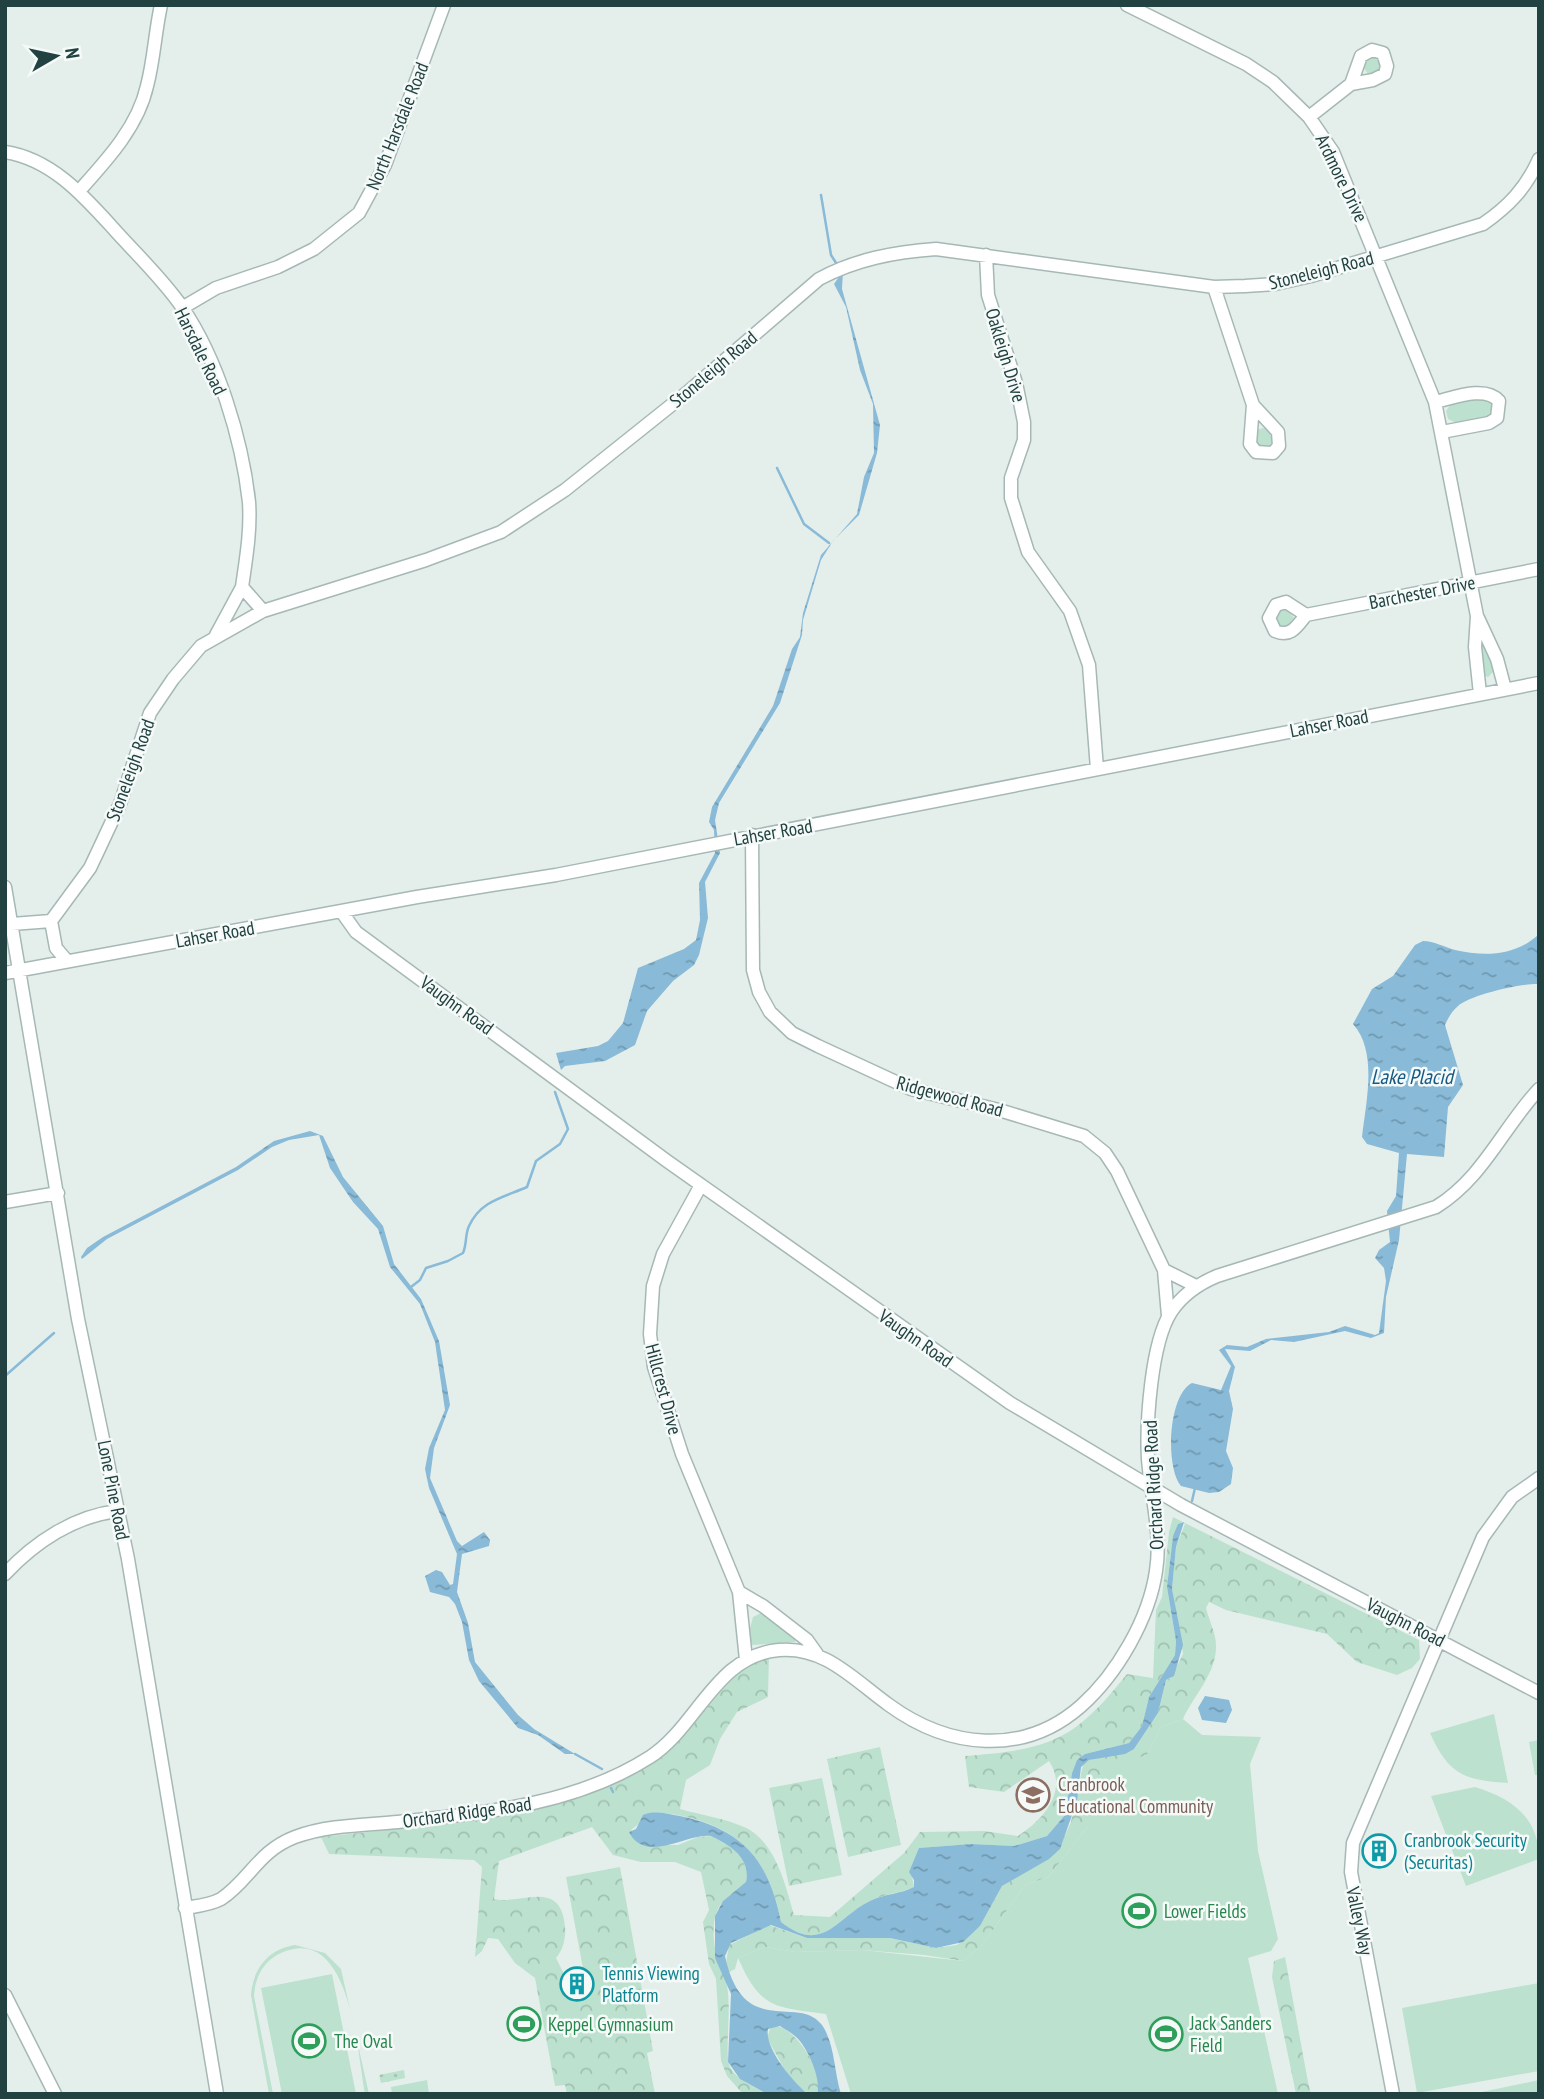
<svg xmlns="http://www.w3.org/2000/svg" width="1544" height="2099" viewBox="0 0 1544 2099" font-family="'PT Sans Narrow',sans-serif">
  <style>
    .grass { fill: #bce1ce }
    .forest { fill: url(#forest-crowns); fill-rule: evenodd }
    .garden { fill: url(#garden-dots) }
    .water { fill: url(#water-ripples) }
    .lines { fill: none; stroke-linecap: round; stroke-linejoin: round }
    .stream { stroke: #89bad7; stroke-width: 2.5 }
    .minor-casing { stroke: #a6b8b5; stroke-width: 15 }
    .minor { stroke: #fff; stroke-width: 12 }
    .labels { text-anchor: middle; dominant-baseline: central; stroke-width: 5; stroke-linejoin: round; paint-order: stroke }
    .street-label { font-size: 19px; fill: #224241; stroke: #f5faf9 }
    .education-label { font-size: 19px; fill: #785e54; stroke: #f5faf9; text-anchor: start }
    .culture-label { font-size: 19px; fill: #0d838f; stroke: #f5faf9; text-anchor: start }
    .leisure-label { font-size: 19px; fill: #27864d; stroke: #f5faf9; text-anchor: start }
    .water-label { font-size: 21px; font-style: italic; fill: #165983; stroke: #f5faf9 }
  </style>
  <defs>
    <pattern id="forest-crowns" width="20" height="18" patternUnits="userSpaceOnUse" patternTransform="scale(1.75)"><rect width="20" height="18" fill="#bce1ce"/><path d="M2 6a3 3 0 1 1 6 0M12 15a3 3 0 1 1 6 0" fill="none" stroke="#a1c2b2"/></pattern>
    <pattern id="garden-dots" width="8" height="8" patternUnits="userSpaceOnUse" patternTransform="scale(1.75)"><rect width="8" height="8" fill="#bce1ce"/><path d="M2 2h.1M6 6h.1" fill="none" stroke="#a1c2b2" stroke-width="1.8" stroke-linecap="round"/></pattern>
    <pattern id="water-ripples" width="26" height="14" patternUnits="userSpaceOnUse" patternTransform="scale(1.75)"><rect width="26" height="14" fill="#89bad7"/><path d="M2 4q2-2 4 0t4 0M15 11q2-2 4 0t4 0" fill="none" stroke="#7099b0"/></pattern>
  </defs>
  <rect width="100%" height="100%" fill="#e4efec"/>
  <path class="grass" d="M 1378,55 L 1382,69 L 1368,74 L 1363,67 L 1366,56 Z
    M 1483,397 L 1494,404 L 1492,415 L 1457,423 L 1448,419 L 1446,411 L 1450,405 Z
    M1254 438a10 10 0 1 1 20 0a10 10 0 1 1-20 0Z
    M 1284,606 L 1294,618 L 1287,627 L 1280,627 L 1273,614 Z
    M 1482,640 L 1489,651 L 1494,671 L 1488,677 L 1483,675 Z
    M 761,1613 L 796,1638 L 795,1642 L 752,1645 L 749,1632 L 753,1617 Z
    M 1494,1714 L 1508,1783 C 1464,1780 1449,1775 1430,1733 Z
    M 1183,1719 L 1202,1735 L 1261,1737 L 1250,1764 L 1258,1851 L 1278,1939 L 1271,1951 L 1248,1958 L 1278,2094 L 851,2094 L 826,2014 C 775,2007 761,2010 738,1958 L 765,1947 L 796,1952 L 862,1950 L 964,1961 L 983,1944 L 1025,1885 L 1048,1877 L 1089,1825 L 1089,1806 L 1096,1786 L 1095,1769 L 1147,1755 L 1161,1727 Z
    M 1539,1740 L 1539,1775 L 1535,1775 L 1529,1742 Z
    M 1475,1787 C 1511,1798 1539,1817 1539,1859 L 1466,1886 L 1431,1796 Z
    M 295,1945 L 325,1953 L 341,1969 L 369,2094 L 365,2094 C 357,2053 351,1922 281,1953 C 263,1961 255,1978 254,1996 L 273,2094 L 269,2094 L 251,1995 C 253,1969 268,1949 295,1945 Z
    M 332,1974 L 356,2094 L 282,2094 L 261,1988 Z
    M 1539,1983 L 1539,2071 L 1417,2093 L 1402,2008 Z
    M 427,2080 L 429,2094 L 392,2094 L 391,2087 Z
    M 1539,2080 L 1539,2094 L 1472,2094 Z"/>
  <path class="forest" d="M 1173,1517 L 1419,1640 L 1420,1659 L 1412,1668 L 1397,1675 L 1357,1662 L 1327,1634 L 1226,1610 L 1209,1602 L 1206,1608 C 1209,1620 1216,1634 1216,1645 C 1217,1673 1194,1695 1183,1719 L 1161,1727 L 1147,1755 L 1105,1768 L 1089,1806 L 1089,1825 L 1048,1877 L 1025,1885 L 983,1944 L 964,1961 L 924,1955 L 862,1950 L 796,1952 L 765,1947 L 738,1958 L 735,1969 L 724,1975 C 735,2001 722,2055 731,2069 C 739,2081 755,2087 767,2094 L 743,2094 L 727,2076 L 721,2061 L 716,1979 L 709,1964 L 703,1922 L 709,1910 L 701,1872 L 675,1862 L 641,1862 L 613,1855 L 592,1827 L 499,1861 L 494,1899 C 522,1905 561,1878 565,1927 C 566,1938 563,1950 556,1958 L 566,1978 L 569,1993 L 587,1990 L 566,1877 L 620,1867 L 653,2051 L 647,2053 L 655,2094 L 567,2094 L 565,2085 L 555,2086 L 535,1978 L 515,1963 L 498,1939 L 488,1938 L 482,1951 L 475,1957 L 482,1867 L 474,1860 L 329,1854 L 321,1837 C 435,1823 557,1823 657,1759 C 702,1731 714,1676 769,1656 L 768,1697 L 737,1712 L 720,1739 L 710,1765 L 686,1780 L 680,1809 C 701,1815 724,1818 744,1827 C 775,1840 786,1886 794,1915 L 830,1917 L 904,1853 L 920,1832 L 984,1831 L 1018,1836 C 1043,1820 1069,1791 1049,1761 L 1004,1792 L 969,1787 L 965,1756 C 1050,1749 1073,1742 1127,1674 L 1153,1678 L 1156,1610 L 1162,1597 L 1169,1532 ZM 1182,1522 L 1185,1524 L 1176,1547 L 1172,1589 L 1183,1654 L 1171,1678 L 1166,1680 L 1158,1713 L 1134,1749 L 1089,1760 L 1083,1765 L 1071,1822 L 1058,1851 L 1002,1886 L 980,1926 L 957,1945 L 936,1948 L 890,1938 L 807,1938 L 769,1925 L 729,1945 L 724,1975 C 714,1958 708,1921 721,1904 C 728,1894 739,1892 746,1882 C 751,1858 730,1845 711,1836 L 698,1837 L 678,1845 L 642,1845 L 631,1830 L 654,1812 C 728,1818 768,1850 781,1922 C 824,1956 838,1915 872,1900 C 885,1894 900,1893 914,1887 L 912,1876 L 919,1848 L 971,1844 L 1014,1846 L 1047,1836 L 1065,1815 L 1072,1773 L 1077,1760 L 1085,1754 L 1129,1743 L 1142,1726 L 1149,1697 L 1175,1655 L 1176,1641 L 1167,1587 L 1173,1536 Z
    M 880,1747 L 901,1845 L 848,1857 L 827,1759 Z
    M 822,1778 L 842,1875 L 789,1886 L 769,1788 Z
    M 1285,1957 L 1308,2082 L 1311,2094 L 1296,2094 L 1272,1977 L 1274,1961 Z
    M 771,2026 C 795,2023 825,2074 817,2094 L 808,2094 L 790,2079 L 767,2038 Z"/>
  <path class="garden" d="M 404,2070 L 405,2078 L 381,2083 L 379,2075 Z"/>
  <path class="water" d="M 843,271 L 842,289 L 880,425 L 877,453 L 859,515 L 833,541 L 821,560 L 803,620 L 802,635 L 780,703 L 719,803 L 715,820 L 720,853 L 705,882 L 708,918 L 699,955 L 694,965 L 673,981 L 647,1011 L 635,1045 L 605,1061 L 565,1066 L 561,1070 L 556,1053 L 598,1046 L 608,1041 L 623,1023 L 638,968 L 684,949 L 696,940 L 700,920 L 699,883 L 715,853 L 714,830 L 709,822 L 712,807 L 773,706 L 792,649 L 800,637 L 803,613 L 821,555 L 857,514 L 864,477 L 874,453 L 873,404 L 860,370 L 846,307 L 834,284 Z
    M 1539,934 L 1539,984 C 1522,983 1470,995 1458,1006 C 1452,1011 1448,1018 1445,1025 L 1463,1085 L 1448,1107 L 1444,1157 L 1407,1154 L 1399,1240 L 1386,1297 L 1384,1333 L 1371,1338 L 1345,1331 L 1294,1342 L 1271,1340 L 1250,1351 L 1225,1349 L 1235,1367 L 1229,1391 L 1233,1409 L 1226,1451 L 1233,1468 L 1231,1484 L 1219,1492 L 1209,1493 L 1181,1486 C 1165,1467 1168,1395 1192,1383 L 1221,1390 L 1231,1366 L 1219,1350 L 1227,1345 L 1247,1347 L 1266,1339 L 1329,1332 L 1345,1326 L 1375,1335 L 1379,1333 L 1386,1281 L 1384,1268 L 1375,1258 L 1379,1250 L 1390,1242 L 1387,1211 L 1396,1196 L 1399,1153 L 1367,1144 L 1362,1137 C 1366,1102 1378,1052 1353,1024 L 1372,989 L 1393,976 L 1415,945 L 1423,941 C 1434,941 1444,947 1455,950 C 1485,957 1516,956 1539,934 Z
    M 310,1131 L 323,1136 L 343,1177 L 383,1226 L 394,1264 L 421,1299 L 439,1341 L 450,1405 L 434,1448 L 430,1478 L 457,1541 L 462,1546 L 484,1532 L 490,1540 L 489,1546 L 462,1554 L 457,1592 L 468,1623 L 475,1662 L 518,1715 L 534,1729 L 575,1754 L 565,1754 L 538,1735 L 518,1728 L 479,1681 L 469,1660 L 462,1622 L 455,1604 L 449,1597 L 430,1592 L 425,1576 L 436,1570 L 442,1572 L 450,1585 L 453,1584 L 457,1554 L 429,1488 L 425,1469 L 429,1448 L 445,1410 L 435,1342 L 420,1304 L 390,1267 L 378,1229 L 353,1202 L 330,1168 L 319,1135 L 289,1140 L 272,1147 L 238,1170 L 107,1239 L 82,1259 L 81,1257 L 87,1248 L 103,1237 L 236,1167 L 274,1141 Z
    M 1184,1522 L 1176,1547 L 1172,1589 L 1183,1645 L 1174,1676 L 1166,1680 L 1158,1713 L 1134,1749 L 1125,1754 L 1089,1760 L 1081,1767 L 1077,1801 L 1060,1849 L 1049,1859 L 1002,1886 L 980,1926 L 963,1942 L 936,1948 L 890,1938 L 807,1938 L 771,1925 L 731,1943 L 725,1956 C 743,2041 798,1993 822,2025 C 835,2044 834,2072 841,2094 L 817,2094 C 822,2080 808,2050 799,2040 C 794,2034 786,2030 780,2026 L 768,2029 C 764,2048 794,2083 808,2094 L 767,2094 L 740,2079 L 728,2062 L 731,1994 L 715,1958 L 715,1916 L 723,1901 L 746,1882 C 751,1858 730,1845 711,1836 C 686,1833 646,1865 629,1832 L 636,1829 L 643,1815 C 655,1809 668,1814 680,1816 C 743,1829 769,1861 781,1922 C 824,1956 838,1915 872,1900 C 885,1894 900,1894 914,1887 L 914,1880 L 909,1872 L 919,1848 L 971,1844 L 1014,1846 L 1047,1836 L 1065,1815 L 1072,1773 L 1077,1760 L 1085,1754 L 1129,1743 L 1142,1726 L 1149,1697 L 1175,1655 L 1176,1641 L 1167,1587 L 1173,1536 L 1178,1524 Z
    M 1205,1696 L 1229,1700 L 1232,1710 L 1226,1723 L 1202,1720 L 1198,1708 Z"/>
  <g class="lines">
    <path class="stream" d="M 821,195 L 831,255 L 838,266
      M 777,468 L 804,524 L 829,543
      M 411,1287 L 420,1280 L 426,1268 L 448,1261 L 463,1253 C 467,1244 465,1234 469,1226 C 481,1200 505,1197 527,1187 L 536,1161 L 560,1144 L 568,1129 L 555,1092
      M 5,1376 L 54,1333
      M 1192,1501 L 1195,1488
      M 575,1754 L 602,1769
      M 611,1788 L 613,1792"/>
    <defs>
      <path id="minor" d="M 1127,5 L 1246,64 L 1273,82 L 1309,117 L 1333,152 L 1435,402 L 1477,616 L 1475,647 L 1480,694
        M 1309,117 L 1351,84 L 1361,56 L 1372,50 L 1383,53 L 1387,66 L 1385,74 L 1373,80 L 1351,84
        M 5,152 C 51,159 83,195 112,227 C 135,253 162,278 182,307 C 218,360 242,439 249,502 C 251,531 246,559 242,587 L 263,611
        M 79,191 C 106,161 138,127 147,86 C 154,60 155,32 161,5
        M 986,255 L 988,295 L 1016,383 L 1024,422 L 1024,440 L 1011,478 L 1011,498 L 1028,552 L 1070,611 L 1089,665 L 1097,769
        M 1214,287 L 1253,405 L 1250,444 L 1256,452 L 1273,453 L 1279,446 L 1278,432 L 1253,405
        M 182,308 L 216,288 L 278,267 L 314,249 L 359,213 L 385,165 L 444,5
        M 1435,402 C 1453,398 1485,385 1499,401 L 1497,418 L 1489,423 L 1442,432
        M 1286,602 L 1306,615 C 1297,626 1291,638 1275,631 L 1269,618 L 1276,605 Z
        M 1306,615 L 1539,569
        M 1478,618 L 1497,659 L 1505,689
        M 216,635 L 242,587
        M 752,835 L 753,970 L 759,992 L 770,1012 L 792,1033 L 818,1046 L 911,1089 L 999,1110 L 1084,1136 L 1105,1153 L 1117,1171 L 1164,1270 L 1196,1286
        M 5,887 L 78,1319 L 128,1559 L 217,2094
        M 341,911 L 356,932 L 667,1161 L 1010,1403 L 1181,1505 L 1539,1693
        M 51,921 L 56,948 L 67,961
        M 12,924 L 51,921 L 90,868 L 99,849 L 120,804 L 150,713 L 173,679 L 201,646 L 263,611 L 426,560 L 501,532 L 565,490 L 689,391 L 819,279 C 856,259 895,252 936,249 L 1214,287 L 1245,286 L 1275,284 L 1311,276 L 1483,224 C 1509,206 1526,188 1539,159
        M 5,973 L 417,897 L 556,875 L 1539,683
        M 701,1185 L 663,1254 L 653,1286 L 650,1334 L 654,1367 L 682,1454 L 739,1592 L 763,1606 L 807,1640 L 817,1654
        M 5,1202 L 58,1193
        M 1164,1270 L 1168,1316
        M 5,1574 C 35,1542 74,1516 118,1511
        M 739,1592 L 746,1660
        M 185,1908 C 197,1906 210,1905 221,1899 C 249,1881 258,1851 295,1837 C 327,1825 365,1825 398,1822 C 484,1813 575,1805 650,1757 C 697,1727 716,1655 779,1650 C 825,1646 854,1680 889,1705 C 948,1748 1023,1757 1081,1706 C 1117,1674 1149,1619 1156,1571 C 1162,1533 1151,1497 1148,1459 C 1146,1423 1151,1343 1171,1312 C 1182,1295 1198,1284 1217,1276 L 1436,1207 C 1483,1178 1502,1129 1539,1089
        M 5,1995 L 55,2094
        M 1393,2094 L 1351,1872 L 1353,1843 L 1483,1537 L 1512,1497 L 1539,1478"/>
    </defs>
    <use href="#minor" class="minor-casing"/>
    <use href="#minor" class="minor"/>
  </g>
  <defs>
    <symbol id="school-ring" viewBox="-11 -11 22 22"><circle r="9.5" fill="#f5faf9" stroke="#8d6e63" stroke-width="1.5"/><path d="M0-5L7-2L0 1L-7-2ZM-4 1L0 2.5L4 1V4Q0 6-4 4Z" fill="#8d6e63"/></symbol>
    <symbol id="building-ring" viewBox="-11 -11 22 22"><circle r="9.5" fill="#f5faf9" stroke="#0f9aa8" stroke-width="1.5"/><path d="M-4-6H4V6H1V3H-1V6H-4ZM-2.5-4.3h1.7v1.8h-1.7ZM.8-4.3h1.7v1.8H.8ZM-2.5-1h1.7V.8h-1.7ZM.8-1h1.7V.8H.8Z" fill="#0f9aa8"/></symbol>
    <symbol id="stadium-ring" viewBox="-11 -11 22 22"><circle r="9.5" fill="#f5faf9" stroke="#2e9e5b" stroke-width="1.5"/><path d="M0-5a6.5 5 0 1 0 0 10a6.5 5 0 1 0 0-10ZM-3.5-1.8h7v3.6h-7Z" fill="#2e9e5b"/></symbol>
  </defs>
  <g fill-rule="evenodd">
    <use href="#school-ring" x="1014" y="1776" width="38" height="38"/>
    <use href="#building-ring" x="1360" y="1832" width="38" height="38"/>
    <use href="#stadium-ring" x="1120" y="1892" width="38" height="38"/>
    <use href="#building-ring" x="558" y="1965" width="38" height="38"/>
    <use href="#stadium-ring" x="505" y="2005" width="38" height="38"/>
    <use href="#stadium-ring" x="1147" y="2015" width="38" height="38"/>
    <use href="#stadium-ring" x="290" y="2022" width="38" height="38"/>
  </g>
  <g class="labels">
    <g class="street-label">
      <text transform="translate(397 126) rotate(-68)">North Harsdale Road</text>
      <text transform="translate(1342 178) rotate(64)">Ardmore Drive</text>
      <text transform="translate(1321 270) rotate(-14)">Stoneleigh Road</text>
      <text transform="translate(201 351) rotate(64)">Harsdale Road</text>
      <text transform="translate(1006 355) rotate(73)">Oakleigh Drive</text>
      <text transform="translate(713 369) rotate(-40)">Stoneleigh Road</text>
      <text transform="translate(1422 592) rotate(-11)">Barchester Drive</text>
      <text transform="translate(1329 723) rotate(-11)">Lahser Road</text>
      <text transform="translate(130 770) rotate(-70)">Stoneleigh Road</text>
      <text transform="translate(773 832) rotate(-10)">Lahser Road</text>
      <text transform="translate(215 934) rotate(-10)">Lahser Road</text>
      <text transform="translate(457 1005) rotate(36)">Vaughn Road</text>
      <text transform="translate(950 1096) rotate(15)">Ridgewood Road</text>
      <text transform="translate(916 1338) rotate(35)">Vaughn Road</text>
      <text transform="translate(664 1389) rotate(75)">Hillcrest Drive</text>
      <text transform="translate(1153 1485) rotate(-93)">Orchard Ridge Road</text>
      <text transform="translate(114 1490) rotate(79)">Lone Pine Road</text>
      <text transform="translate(1406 1622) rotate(27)">Vaughn Road</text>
      <text transform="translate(467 1812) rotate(-8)">Orchard Ridge Road</text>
      <text transform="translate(1360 1921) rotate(78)">Valley Way</text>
    </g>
    <g class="education-label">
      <text x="1058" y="1784">Cranbrook<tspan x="1058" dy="22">Educational Community</tspan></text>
    </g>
    <g class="culture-label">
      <text x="1404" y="1840">Cranbrook Security<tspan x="1404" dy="22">(Securitas)</tspan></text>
      <text x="602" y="1973">Tennis Viewing<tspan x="602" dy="22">Platform</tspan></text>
    </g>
    <g class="leisure-label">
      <text x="1164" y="1911">Lower Fields</text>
      <text x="1190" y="2023">Jack Sanders<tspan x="1190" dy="22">Field</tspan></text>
      <text x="548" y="2024">Keppel Gymnasium</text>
      <text x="334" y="2041">The Oval</text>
    </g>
    <g class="water-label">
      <text x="1412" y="1076">Lake Placid</text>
    </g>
  </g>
  <rect width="1544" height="2099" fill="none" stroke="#224241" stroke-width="14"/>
  <g transform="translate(56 56) rotate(81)" stroke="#f5faf9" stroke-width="5" paint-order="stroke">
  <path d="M0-5L12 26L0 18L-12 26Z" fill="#224241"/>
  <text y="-10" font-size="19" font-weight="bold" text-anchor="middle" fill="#224241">N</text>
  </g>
</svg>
